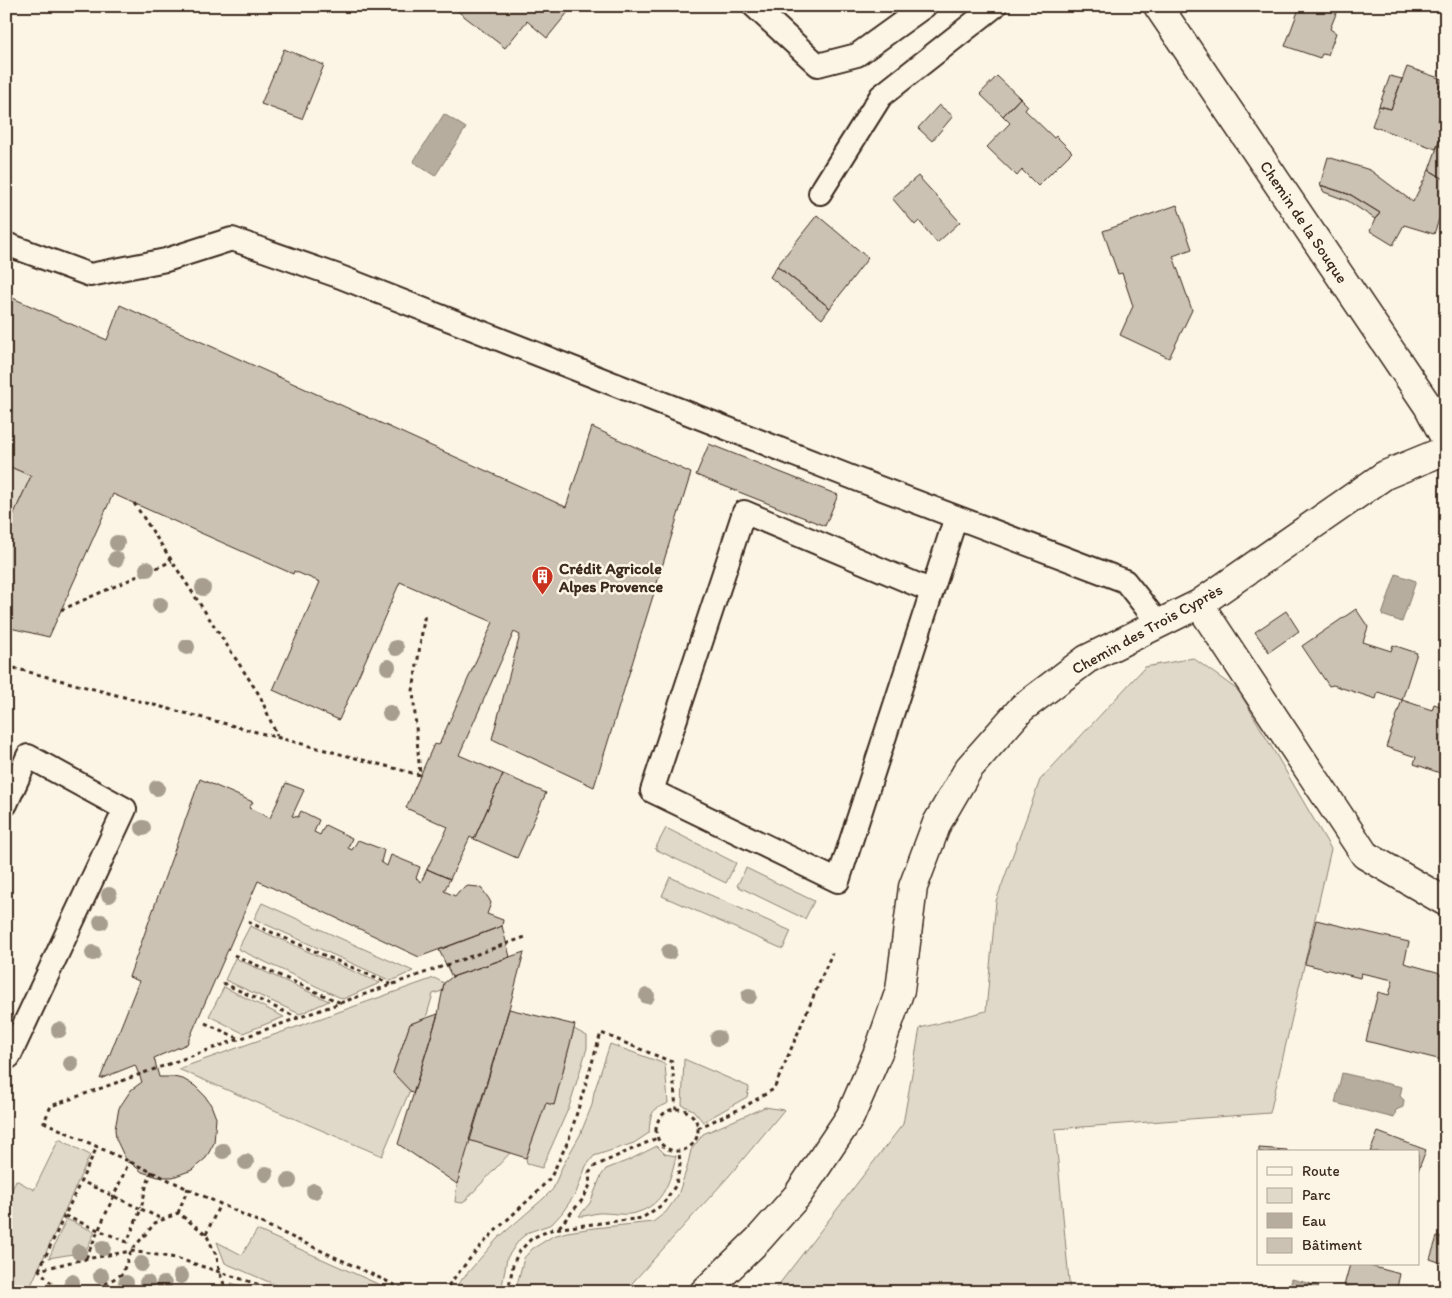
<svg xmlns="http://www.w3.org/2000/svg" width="1452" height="1298" viewBox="0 0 1452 1298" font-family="Itim,sans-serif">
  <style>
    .green { fill: #e0d8c8; stroke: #8e8173 }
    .water { fill: #b7ad9e; stroke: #85796b }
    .building { fill: #ccc2b3; stroke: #3b2a1e }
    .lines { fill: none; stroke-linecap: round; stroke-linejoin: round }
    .service-casing { stroke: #3b2a1e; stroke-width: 26 }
    .minor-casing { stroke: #3b2a1e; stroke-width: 31 }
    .path { stroke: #3b2a1e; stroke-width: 3; stroke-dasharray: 4 4; stroke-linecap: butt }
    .service { stroke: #fcf5e5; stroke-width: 22 }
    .minor { stroke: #fcf5e5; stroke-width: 28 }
    .tree { fill: #a89e8f }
    .labels { text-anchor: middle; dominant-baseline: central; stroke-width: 5; stroke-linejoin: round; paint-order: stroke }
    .street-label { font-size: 16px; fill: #3b2a1e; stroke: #fcf5e5 }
    .poi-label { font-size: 16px; font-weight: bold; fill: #3b2a1e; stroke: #fcf5e5; text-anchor: start }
  </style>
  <rect width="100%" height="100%" fill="#fcf5e5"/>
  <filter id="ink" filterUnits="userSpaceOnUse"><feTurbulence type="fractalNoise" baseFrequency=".02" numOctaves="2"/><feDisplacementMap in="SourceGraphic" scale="10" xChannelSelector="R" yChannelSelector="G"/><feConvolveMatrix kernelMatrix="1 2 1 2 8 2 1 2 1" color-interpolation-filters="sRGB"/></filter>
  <g filter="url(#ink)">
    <path class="green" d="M 6,465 L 31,476 L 6,531 Z
      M 1193,658 L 1239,691 L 1331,849 L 1270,1113 L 1055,1129 L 1070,1292 L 773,1292 L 903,1124 L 920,1028 L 986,1011 L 996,901 L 1040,780 L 1145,667 Z
      M 666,828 L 736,863 L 726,883 L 655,849 Z
      M 746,868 L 814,901 L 805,919 L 737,886 Z
      M 670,877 L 791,931 L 783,949 L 662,896 Z
      M 262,903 L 413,971 L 391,981 L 254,919 Z
      M 250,926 L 380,983 L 343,999 L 238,949 Z
      M 235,958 L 329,1001 L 300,1014 L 225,980 Z
      M 434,978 L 444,983 L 442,991 L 433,994 L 426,1018 L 410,1024 L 393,1073 L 410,1090 L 382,1156 L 178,1069 Z
      M 224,987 L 284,1017 L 243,1033 L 209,1016 Z
      M 574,1029 L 587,1036 L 587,1048 L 569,1107 L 542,1168 L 527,1164 L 526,1158 L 546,1103 L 554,1105 Z
      M 610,1044 L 665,1064 L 668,1103 C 664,1106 660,1106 656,1109 C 649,1115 650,1124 649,1133 L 634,1143 L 594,1156 L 586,1166 L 576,1193 L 562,1213 L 552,1224 L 529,1232 L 520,1239 L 515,1246 L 507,1258 L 501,1292 L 451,1292 L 497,1239 L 544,1198 L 553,1189 L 562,1167 L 580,1135 L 592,1105 L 594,1092 Z
      M 684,1059 L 749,1087 L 747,1097 L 703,1122 L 693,1110 L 682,1105 Z
      M 765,1107 L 784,1110 L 729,1176 L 624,1292 L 515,1292 L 524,1258 L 532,1249 L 553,1236 L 567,1232 L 594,1228 L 653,1222 L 666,1212 L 678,1195 L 687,1168 L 691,1150 L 703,1134 Z
      M 59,1139 L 90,1155 L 28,1292 L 6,1292 L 6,1204 L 16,1180 L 34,1190 Z
      M 469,1140 L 510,1153 L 463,1203 L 455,1202 L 457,1184 Z
      M 657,1146 L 665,1154 L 676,1156 C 670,1183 662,1209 630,1214 C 621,1215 611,1213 603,1213 C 595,1212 587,1217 579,1216 L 590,1203 L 601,1176 L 606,1169 L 629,1160 Z
      M 66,1219 L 95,1232 L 85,1252 L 49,1258 Z
      M 257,1230 L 396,1292 L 292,1292 L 225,1263 L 217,1242 L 242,1255 Z
      M 231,1283 L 261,1292 L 234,1292 Z"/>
    <path class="water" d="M 444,114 L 466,128 L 435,176 L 413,162 Z
      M 1396,574 L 1416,581 L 1402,622 L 1382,615 Z
      M 1342,1073 L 1402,1087 L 1400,1096 L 1404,1100 L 1403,1107 L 1396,1110 L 1394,1118 L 1335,1103 Z
      M 1292,1279 L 1319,1286 L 1317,1292 L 1289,1292 Z"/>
    <path class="building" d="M 451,6 L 573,6 L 547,38 L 527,21 L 505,48 Z
      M 1300,6 L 1339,6 L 1330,29 L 1336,33 L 1328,55 L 1322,54 L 1320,58 L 1285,46 Z
      M 284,49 L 324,65 L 302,119 L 261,104 Z
      M 1407,67 L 1442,79 L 1438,92 L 1446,94 L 1446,96 L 1438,122 L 1445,124 L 1436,149 L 1372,126 L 1379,106 L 1391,109 Z
      M 997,76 L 1020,98 L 1003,116 L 980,94 Z
      M 1390,76 L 1402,79 L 1391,109 L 1379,106 Z
      M 1442,79 L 1446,80 L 1446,94 L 1438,92 Z
      M 1020,98 L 1028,106 L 1025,110 L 1054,138 L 1056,136 L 1072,152 L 1038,186 L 1022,170 L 1017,176 L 987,147 L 1010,123 L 1003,116 Z
      M 939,105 L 953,116 L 932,141 L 918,128 Z
      M 1440,139 L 1446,141 L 1446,180 L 1429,170 Z
      M 1328,157 L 1370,170 L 1413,202 L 1429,170 L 1446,180 L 1446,199 L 1434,234 L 1404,225 L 1393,245 L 1370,231 L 1375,219 L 1380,213 L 1351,195 L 1320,185 Z
      M 918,176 L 960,222 L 937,243 L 919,221 L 915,225 L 892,198 Z
      M 1320,185 L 1351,195 L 1380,213 L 1375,219 L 1348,201 L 1324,192 Z
      M 1177,205 L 1192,249 L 1173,256 L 1192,310 L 1169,358 L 1120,335 L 1133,306 L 1122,273 L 1118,274 L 1103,231 Z
      M 817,215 L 868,258 L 830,308 L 777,266 Z
      M 777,266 L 830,308 L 822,319 L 770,277 Z
      M 6,295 L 107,340 L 120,305 L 566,507 L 592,427 L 691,473 L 594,787 L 492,739 L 520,635 L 514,632 L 459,755 L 503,774 L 474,839 L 470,837 L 450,879 L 427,869 L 448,827 L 406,808 L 434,744 L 439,745 L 493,622 L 400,582 L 339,720 L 273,690 L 320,582 L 294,571 L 293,574 L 113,494 L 49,637 L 6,627 L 6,531 L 31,476 L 6,465 Z
      M 709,444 L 838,495 L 825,526 L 696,475 Z
      M 1356,609 L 1368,627 L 1363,642 L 1391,651 L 1393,645 L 1417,653 L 1402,700 L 1378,692 L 1376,699 L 1333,685 L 1329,686 L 1302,646 Z
      M 1286,611 L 1299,631 L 1269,652 L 1255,632 Z
      M 1402,700 L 1432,710 L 1434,704 L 1446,708 L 1446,775 L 1414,764 L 1416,757 L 1386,747 Z
      M 503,774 L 546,793 L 517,858 L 474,839 Z
      M 200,779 L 253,802 L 249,808 L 270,818 L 286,783 L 304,790 L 292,816 L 298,817 L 301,811 L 319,820 L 314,832 L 320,835 L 325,825 L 352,838 L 348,848 L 352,850 L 358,840 L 384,850 L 381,862 L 387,866 L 391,855 L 420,867 L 416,878 L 421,882 L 427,869 L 450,879 L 444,891 L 455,896 L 459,891 L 468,886 L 478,887 L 482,889 L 489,899 L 491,903 L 487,914 L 503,920 L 502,926 L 419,957 L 258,881 L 187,1044 L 154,1058 L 159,1077 L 173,1077 L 183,1079 L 195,1086 L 205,1096 L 211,1105 L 216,1118 L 214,1143 L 206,1158 L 192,1170 L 173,1177 L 158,1177 L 142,1172 L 125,1158 L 116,1139 L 115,1129 L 119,1108 L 131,1090 L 142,1082 L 135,1065 L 100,1079 L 139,981 L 129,977 Z
      M 1316,920 L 1409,942 L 1404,963 L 1437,972 L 1443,976 L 1446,984 L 1440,1007 L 1446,1009 L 1446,1061 L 1366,1041 L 1378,992 L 1389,995 L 1393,980 L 1361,973 L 1360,978 L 1305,964 Z
      M 502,926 L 510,957 L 452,977 L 439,950 Z
      M 524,952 L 509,1009 L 457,1184 L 398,1144 L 438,1014 L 444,983 L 452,977 Z
      M 509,1009 L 575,1025 L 554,1105 L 546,1103 L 526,1158 L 469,1140 Z
      M 438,1014 L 413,1094 L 393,1073 L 410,1024 Z
      M 1378,1132 L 1426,1150 L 1418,1171 L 1418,1152 L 1370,1152 Z
      M 1259,1148 L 1287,1150 L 1287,1152 L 1259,1152 Z
      M 1437,1237 L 1446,1239 L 1446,1252 L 1442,1263 L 1430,1259 Z
      M 1350,1264 L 1363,1264 L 1400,1274 L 1396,1292 L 1358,1292 L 1359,1289 L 1344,1286 Z"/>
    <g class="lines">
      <defs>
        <path id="service" d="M 754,6 L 818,65 L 857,55 L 925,6
          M 820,193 L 881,96 L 995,6
          M 6,244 L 90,275 L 166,260 L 232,239 L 338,276 L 856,479 L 1125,581 L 1159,624
          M 932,591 L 744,512 L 652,791 L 838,881 L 956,517
          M 6,804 L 28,756 L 125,809 L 9,1057 L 6,1056"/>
        <path id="minor" d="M 1158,6 L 1428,406 L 1446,440
          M 1199,604 L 1365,855 L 1446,902
          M 704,1292 L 758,1240 L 797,1196 L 850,1117 L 879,1050 L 900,990 L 913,887 L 937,823 L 969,768 L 1022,708 L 1087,659 L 1199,604 L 1385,475 L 1446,450"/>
      </defs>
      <use href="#service" class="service-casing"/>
      <use href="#minor" class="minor-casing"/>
      <path class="path" d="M 134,503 L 260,696 L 277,736
        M 61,610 L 172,561
        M 6,666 L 420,775 L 413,691 L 425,613
        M 248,922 L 392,985
        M 234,955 L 341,1003
        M 223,983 L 298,1018
        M 205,1023 L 240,1039
        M656 1130a21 21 0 1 1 42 0a21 21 0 1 1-42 0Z
        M 698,1128 L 742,1108 L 774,1089 L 832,953
        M 152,1171 L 146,1187 L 141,1209 L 162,1219
        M 178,1213 L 188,1188
        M 65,1216 L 127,1242 L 141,1209 L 81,1181
        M 559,1227 L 583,1199 L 590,1185 L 589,1173 L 595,1166 L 657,1138
        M 206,1234 L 220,1204
        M 86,1258 L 129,1162
        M 39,1270 L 97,1147
        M 81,1292 L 57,1289 L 39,1270 L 75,1261 L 131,1251 L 176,1258 L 257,1284 L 275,1292
        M 91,1292 L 122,1274 L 131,1251 L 155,1223 L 178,1213 L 206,1234 L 217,1257 L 219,1271 L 227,1292
        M 410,1292 L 44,1122 L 51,1106 L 528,936
        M 443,1292 L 476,1251 L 493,1233 L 536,1193 L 551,1177 L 569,1139 L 601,1033 L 672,1062 L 676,1109
        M 508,1292 L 513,1265 L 518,1253 L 532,1238 L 553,1229 L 642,1218 L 662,1205 L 676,1185 L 680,1165 L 679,1151"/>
      <use href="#service" class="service"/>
      <use href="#minor" class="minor"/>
    </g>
    <g class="tree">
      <circle cx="117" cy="543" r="8"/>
      <circle cx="116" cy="559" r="8"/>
      <circle cx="147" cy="569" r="8"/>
      <circle cx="203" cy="588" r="8"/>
      <circle cx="160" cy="605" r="8"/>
      <circle cx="187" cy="647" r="8"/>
      <circle cx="396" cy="648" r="8"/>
      <circle cx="388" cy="667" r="8"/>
      <circle cx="390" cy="713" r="8"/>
      <circle cx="157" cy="788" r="8"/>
      <circle cx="143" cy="828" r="8"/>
      <circle cx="109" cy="895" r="8"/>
      <circle cx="101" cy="922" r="8"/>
      <circle cx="669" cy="952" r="8"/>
      <circle cx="93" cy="953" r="8"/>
      <circle cx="647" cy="996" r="8"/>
      <circle cx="749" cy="996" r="8"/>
      <circle cx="59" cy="1030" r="8"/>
      <circle cx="718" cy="1038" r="8"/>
      <circle cx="71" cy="1064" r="8"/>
      <circle cx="223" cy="1151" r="8"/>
      <circle cx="246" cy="1162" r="8"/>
      <circle cx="266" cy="1174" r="8"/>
      <circle cx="289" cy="1181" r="8"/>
      <circle cx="314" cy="1191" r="8"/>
      <circle cx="103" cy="1248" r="8"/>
      <circle cx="79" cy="1252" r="8"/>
      <circle cx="141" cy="1264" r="8"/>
      <circle cx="101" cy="1276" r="8"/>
      <circle cx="181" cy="1276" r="8"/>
      <circle cx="72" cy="1282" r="8"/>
      <circle cx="126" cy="1283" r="8"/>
      <circle cx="147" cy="1283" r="8"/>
      <circle cx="164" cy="1284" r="8"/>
    </g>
  </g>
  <defs>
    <symbol id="building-pin" viewBox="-11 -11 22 30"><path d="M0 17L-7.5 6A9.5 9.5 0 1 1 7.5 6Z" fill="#c8321e" stroke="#fcf5e5"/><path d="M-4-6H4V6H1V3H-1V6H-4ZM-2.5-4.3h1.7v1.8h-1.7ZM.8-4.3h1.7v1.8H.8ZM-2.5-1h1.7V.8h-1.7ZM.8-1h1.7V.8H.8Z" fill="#fff"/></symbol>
  </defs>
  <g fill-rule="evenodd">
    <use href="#building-pin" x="530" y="564" width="25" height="34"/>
  </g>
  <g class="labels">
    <g class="street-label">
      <text transform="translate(1304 222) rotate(56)">Chemin de la Souque</text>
      <text transform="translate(1147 629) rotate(-29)">Chemin des Trois Cyprès</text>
    </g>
    <g class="poi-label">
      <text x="559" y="568">Crédit Agricole<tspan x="559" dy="18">Alpes Provence</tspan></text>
    </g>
  </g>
  <rect width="1452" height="1298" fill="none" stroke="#fcf5e5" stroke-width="25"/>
  <rect x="12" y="12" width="1427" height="1273" fill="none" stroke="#3b2a1e" stroke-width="2" filter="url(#ink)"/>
  <rect x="1257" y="1150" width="162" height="115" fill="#fcf5e5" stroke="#afa495"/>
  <rect x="1267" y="1167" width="25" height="8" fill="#fcf5e5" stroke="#afa495"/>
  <text x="1302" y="1176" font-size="15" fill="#3b2a1e">Route</text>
  <rect x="1267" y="1188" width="25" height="15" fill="#e0d8c8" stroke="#afa495"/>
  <text x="1302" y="1200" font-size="15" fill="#3b2a1e">Parc</text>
  <rect x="1267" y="1213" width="25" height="15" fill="#b7ad9e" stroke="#afa495"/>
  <text x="1302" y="1226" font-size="15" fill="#3b2a1e">Eau</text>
  <rect x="1267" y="1238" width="25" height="15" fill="#ccc2b3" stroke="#afa495"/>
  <text x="1302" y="1250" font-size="15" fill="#3b2a1e">Bâtiment</text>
</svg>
